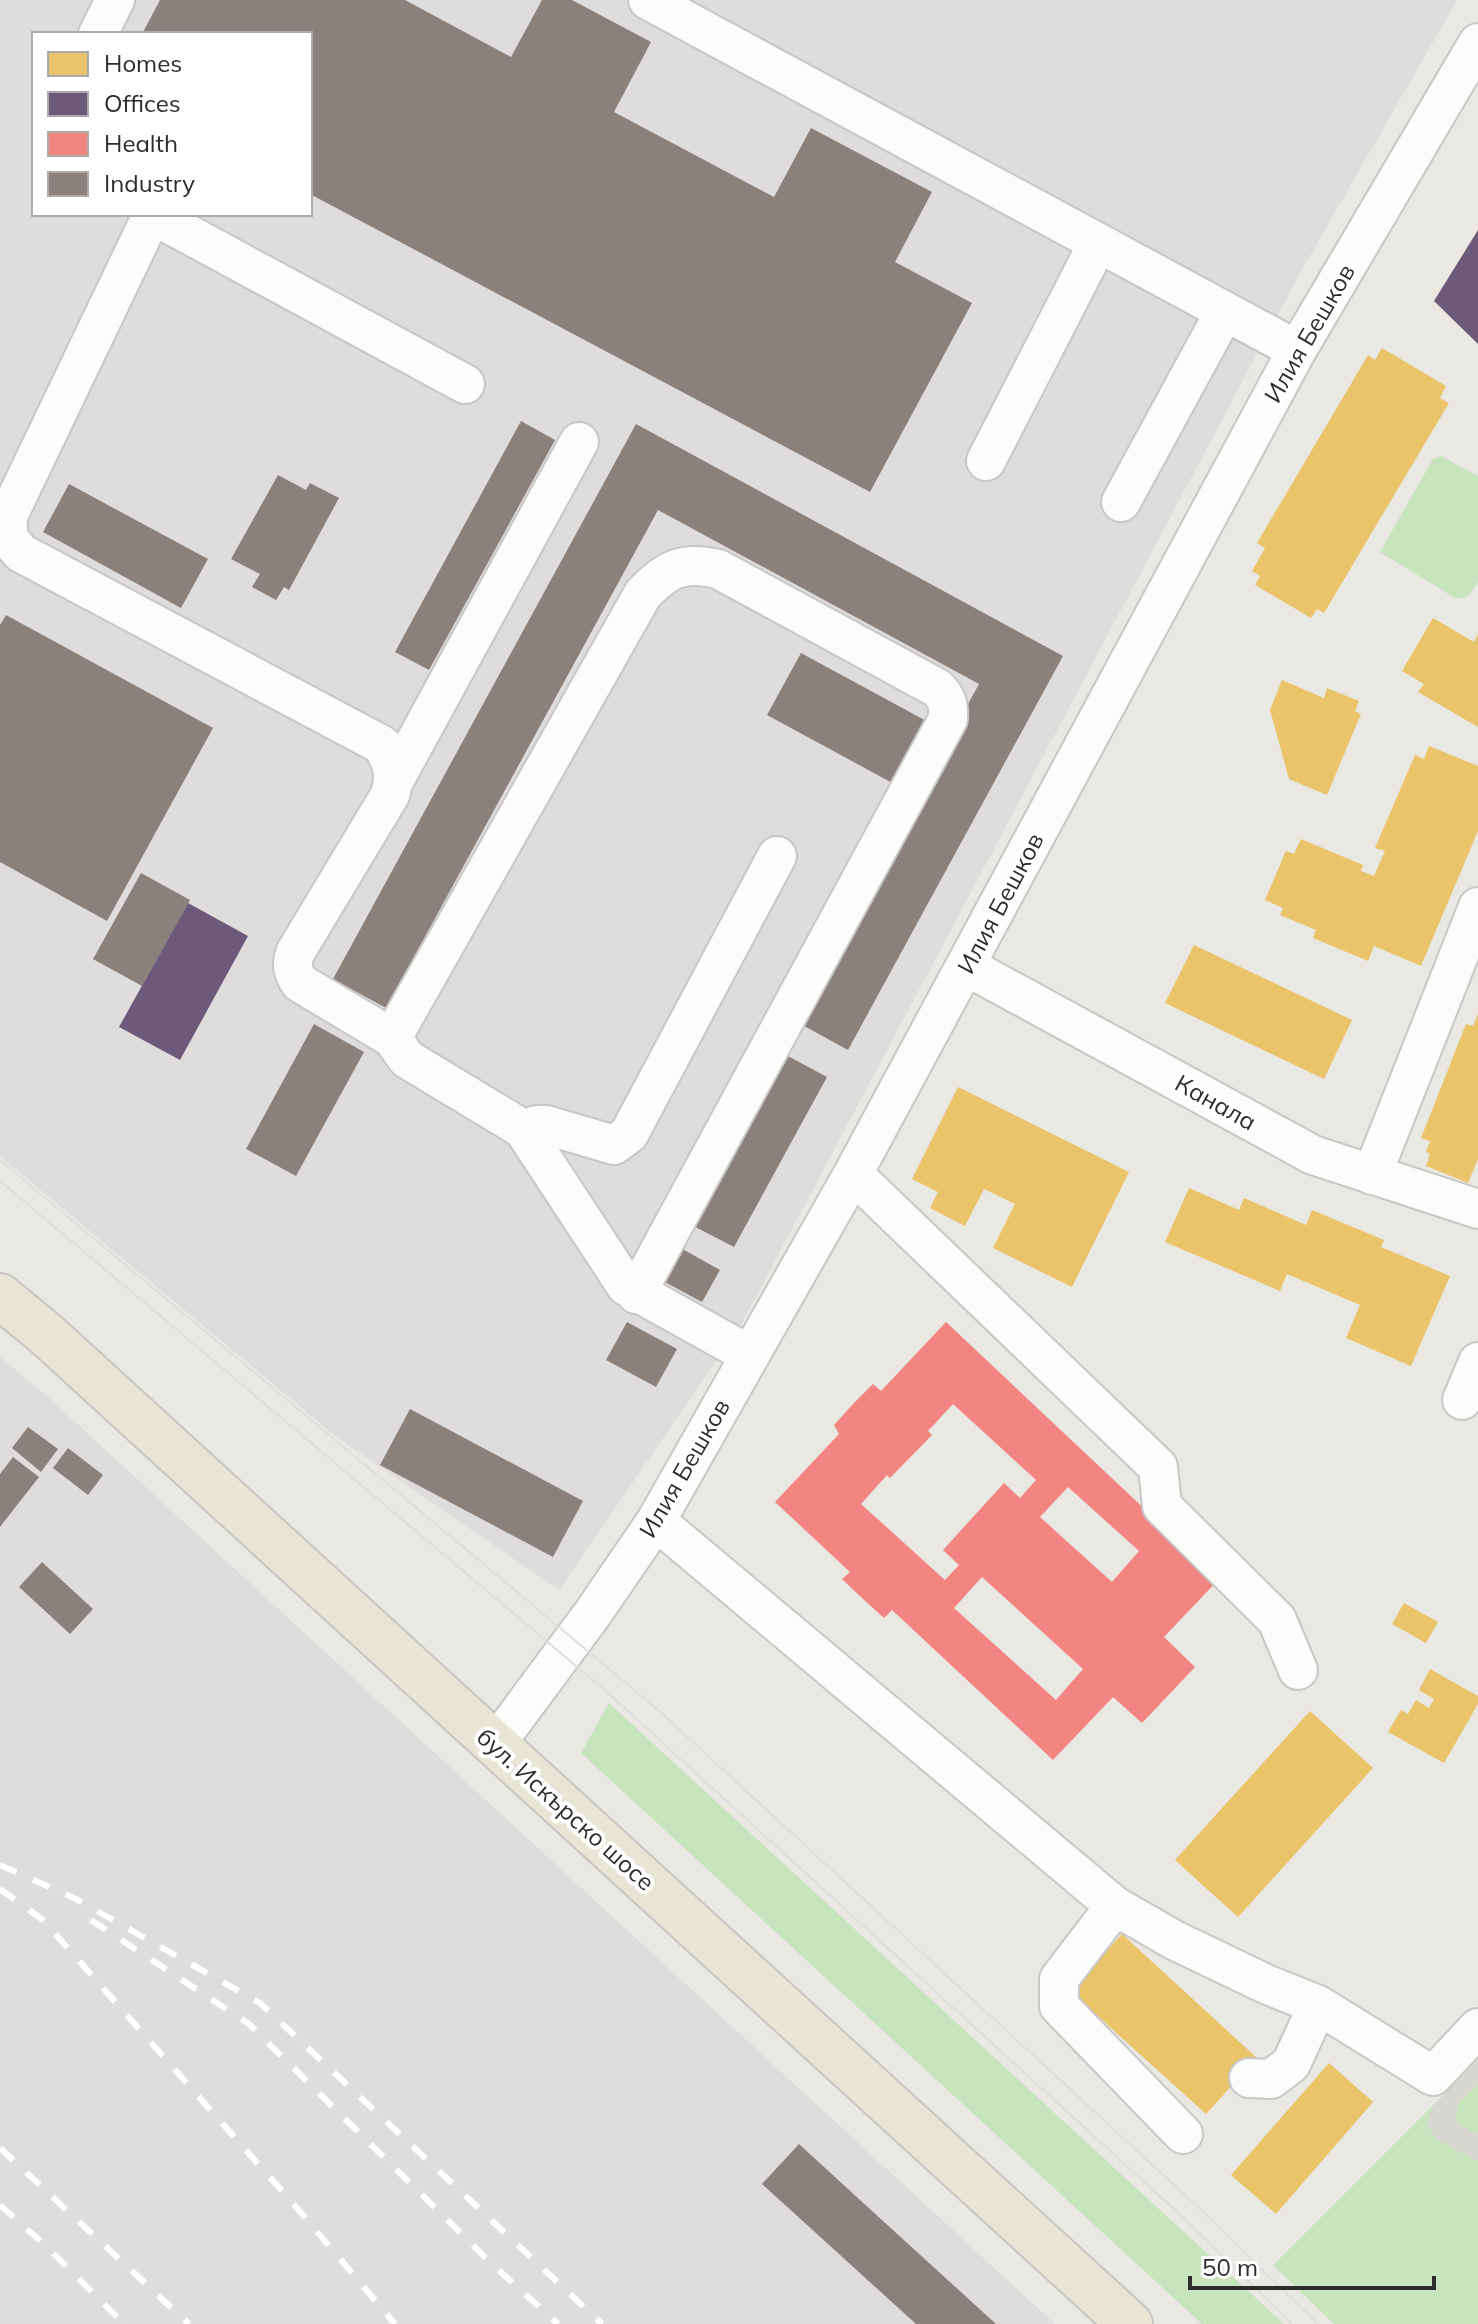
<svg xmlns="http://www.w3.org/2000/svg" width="1478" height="2324" viewBox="0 0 1478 2324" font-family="Mulish,sans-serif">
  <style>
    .industrial { fill: #dfdcdd; fill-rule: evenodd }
    .green { fill: #c7e4bd }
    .plaza { fill: #d8d6d0 }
    .homes { fill: #e9c46a }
    .offices { fill: #6d597a }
    .health { fill: #f28482; fill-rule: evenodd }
    .industry { fill: #8a817c }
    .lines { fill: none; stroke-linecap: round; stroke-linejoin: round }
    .minor-casing { stroke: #c7c7c7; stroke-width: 42 }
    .major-casing { stroke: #c6c5c2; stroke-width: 48 }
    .minor { stroke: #fcfcfb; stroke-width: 38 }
    .major { stroke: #e7e5d5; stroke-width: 44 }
    .tram { stroke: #dededf; stroke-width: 2 }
    .rail-casing { stroke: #dededf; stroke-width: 9 }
    .rail { stroke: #fff; stroke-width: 6; stroke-dasharray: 18; stroke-linecap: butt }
    .labels { text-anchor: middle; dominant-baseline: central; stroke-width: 8; stroke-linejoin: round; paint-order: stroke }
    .street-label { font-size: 24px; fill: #2c2c2c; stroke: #fff }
  </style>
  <rect width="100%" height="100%" fill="#eae8e2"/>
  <path class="industrial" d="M 0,0 L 1457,0 L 1299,275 L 742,1323 L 559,1590 L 339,1439 L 0,1156 ZM 34,34 L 310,34 L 310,214 L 34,214 Z
    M 0,1357 L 47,1396 L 1055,2324 L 0,2324 Z"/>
  <path class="green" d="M 1441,456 L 1478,476 L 1478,582 C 1471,593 1469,599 1455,598 L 1380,552 L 1433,459 Z
    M 609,1703 L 1284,2324 L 1202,2324 L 581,1753 Z
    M 1478,2060 L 1478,2324 L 1334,2324 L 1273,2265 Z"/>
  <path class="plaza" d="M 1478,2060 L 1478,2083 L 1458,2104 L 1455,2119 L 1461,2126 L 1478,2134 L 1478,2161 L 1437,2140 L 1427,2123 L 1432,2107 Z"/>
  <path class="homes" d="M 1382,348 L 1446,386 L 1440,398 L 1449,403 L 1324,613 L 1317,609 L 1311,618 L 1255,585 L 1260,576 L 1252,571 L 1265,548 L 1257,543 L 1368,355 L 1375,360 Z
    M 1433,618 L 1474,642 L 1478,634 L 1478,727 L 1418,692 L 1424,684 L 1402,671 Z
    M 1282,680 L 1324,698 L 1327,688 L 1359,701 L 1355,711 L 1361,714 L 1327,795 L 1289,779 L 1270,710 Z
    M 1429,746 L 1478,766 L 1478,831 L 1421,966 L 1374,946 L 1368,961 L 1313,938 L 1316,930 L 1280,915 L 1283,908 L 1265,900 L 1286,851 L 1294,854 L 1301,839 L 1363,865 L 1361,871 L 1374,876 L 1385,851 L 1375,848 L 1415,755 L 1424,759 Z
    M 1194,945 L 1352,1020 L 1324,1079 L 1165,1003 Z
    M 1478,1014 L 1478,1159 L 1468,1183 L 1426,1166 L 1430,1154 L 1426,1152 L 1430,1141 L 1421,1138 L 1466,1024 L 1473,1026 Z
    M 958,1087 L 1129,1172 L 1072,1287 L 993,1248 L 1015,1204 L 984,1189 L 965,1226 L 930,1208 L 938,1192 L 912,1179 Z
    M 1189,1188 L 1239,1210 L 1244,1198 L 1306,1225 L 1312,1210 L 1384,1240 L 1381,1247 L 1450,1276 L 1411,1366 L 1346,1338 L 1360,1305 L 1287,1274 L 1280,1291 L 1165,1242 Z
    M 1404,1603 L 1438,1622 L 1426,1643 L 1392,1624 Z
    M 1430,1669 L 1478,1696 L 1478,1704 L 1444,1763 L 1388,1732 L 1401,1710 L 1408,1714 L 1416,1700 L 1429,1708 L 1434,1699 L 1419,1690 Z
    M 1310,1711 L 1373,1768 L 1238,1917 L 1175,1860 Z
    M 1122,1934 L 1257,2058 L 1206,2114 L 1070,1991 Z
    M 1329,2063 L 1373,2102 L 1276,2214 L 1231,2175 Z"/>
  <path class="offices" d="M 1478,230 L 1478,344 L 1434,301 Z
    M 188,903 L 248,936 L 180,1060 L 119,1027 Z"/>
  <path class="health" d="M 946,1322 L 1219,1579 L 1164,1637 L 1195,1667 L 1142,1723 L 1113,1697 L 1053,1760 L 892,1610 L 884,1618 L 863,1599 L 842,1579 L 850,1572 L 775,1502 L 839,1434 L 834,1425 L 854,1403 L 873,1384 L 881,1391 ZM 953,1404 L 1036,1480 L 1020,1498 L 1004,1483 L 943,1550 L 959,1565 L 945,1580 L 861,1504 L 887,1475 L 890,1478 L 932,1435 L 928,1431 ZM 1068,1487 L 1139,1551 L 1112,1582 L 1040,1517 ZM 982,1577 L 1083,1669 L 1056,1700 L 954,1608 Z"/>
  <path class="industry" d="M 160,0 L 405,0 L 511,57 L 542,0 L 572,0 L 651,42 L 614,112 L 774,197 L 811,128 L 932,192 L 895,262 L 972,303 L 870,492 L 310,194 L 310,34 L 142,34 Z
    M 521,421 L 555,440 L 429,670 L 395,652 Z
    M 636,424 L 1063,656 L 848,1050 L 795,1021 L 979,684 L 658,510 L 386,1008 L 333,979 Z
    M 278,475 L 306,490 L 310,483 L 339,498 L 289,590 L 284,587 L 276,600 L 252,587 L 260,574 L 231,559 Z
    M 69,484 L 208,559 L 181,608 L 43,532 Z
    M 6,615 L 213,728 L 107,921 L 0,862 L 0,625 Z
    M 801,653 L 930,723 L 896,785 L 767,715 Z
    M 141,873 L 190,900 L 142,986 L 93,959 Z
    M 314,1024 L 364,1052 L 296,1176 L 246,1149 Z
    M 773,1048 L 827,1077 L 734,1247 L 680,1219 Z
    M 670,1242 L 720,1270 L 702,1302 L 652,1275 Z
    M 627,1322 L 677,1349 L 656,1387 L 606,1360 Z
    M 410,1409 L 583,1501 L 553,1557 L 380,1465 Z
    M 28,1427 L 58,1449 L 41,1472 L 12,1448 Z
    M 68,1448 L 103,1475 L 88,1495 L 53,1468 Z
    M 13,1457 L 39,1477 L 0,1527 L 0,1474 Z
    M 42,1562 L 93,1609 L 70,1634 L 19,1587 Z
    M 799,2144 L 860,2200 L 996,2324 L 916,2324 L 762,2184 Z"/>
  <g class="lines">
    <defs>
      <path id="minor" d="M 648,0 L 1297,350
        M 98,34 L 115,0
        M 151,214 L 465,384
        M 152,215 L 7,518 L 9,539 L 21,553 L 382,745 C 393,763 396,776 390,795 L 295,953 C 291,965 293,973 300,983 L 392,1038 L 407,1059 L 523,1129 L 626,1286 L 750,1355
        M 986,461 L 1098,243
        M 1121,502 L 1225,311
        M 394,781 L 579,442
        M 966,966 L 1313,1155 L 1478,1209
        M 392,1038 L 643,594 C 668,568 683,561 718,569 L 937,688 C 947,698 949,705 948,719 L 636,1294
        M 523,1129 L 537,1125 L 546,1125 L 614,1145 L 629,1134 L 777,856
        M 853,1174 L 1158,1467 L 1162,1506 L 1277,1620 L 1298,1670
        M 1372,1175 L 1478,907
        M 1462,1400 L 1478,1362
        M 656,1521 L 1115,1906 L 1174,1940 L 1268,1985 L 1318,2005 L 1433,2076 L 1478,2028
        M 495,1745 L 593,1613 L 656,1521 L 853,1174 L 1297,350 L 1478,43
        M 1115,1906 L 1059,1979 L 1059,2006 L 1183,2134
        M 1249,2078 L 1271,2079 L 1291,2064 L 1318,2005"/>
      <path id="major" d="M 0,1296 L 46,1334 L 1130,2324"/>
    </defs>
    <use href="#minor" class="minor-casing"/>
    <use href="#major" class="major-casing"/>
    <use href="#minor" class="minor"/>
    <use href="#major" class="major"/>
    <path class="tram" d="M 0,1160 L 657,1709 L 1197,2206 L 1318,2324
      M 0,1181 L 607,1692 L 1187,2221 L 1292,2324"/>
    <defs>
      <path id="rail" d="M 0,1865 L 74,1898 L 260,2003 L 602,2324
        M 0,1889 L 43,1920 L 297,2208 L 395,2324
        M 91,1920 L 249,2024 L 492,2264 L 558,2324
        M 0,2148 L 189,2324
        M 0,2205 L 45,2245 L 124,2324"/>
    </defs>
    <use href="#rail" class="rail-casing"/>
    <use href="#rail" class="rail"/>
  </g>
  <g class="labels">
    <g class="street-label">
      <text transform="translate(1309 333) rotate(-60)">Илия Бешков</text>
      <text transform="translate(1000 903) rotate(-62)">Илия Бешков</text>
      <text transform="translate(1216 1102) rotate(29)">Канала</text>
      <text transform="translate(684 1468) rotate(-60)">Илия Бешков</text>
      <text transform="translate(566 1809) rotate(42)">бул. Искърско шосе</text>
    </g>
  </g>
  <rect x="32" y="32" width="280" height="184" fill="#ffffff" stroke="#ababab" stroke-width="2"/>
  <rect x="48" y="52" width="40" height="24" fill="#e9c46a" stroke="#ababab" stroke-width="2"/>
  <text x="104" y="72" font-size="24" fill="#2c2c2c">Homes</text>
  <rect x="48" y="92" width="40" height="24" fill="#6d597a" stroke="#ababab" stroke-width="2"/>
  <text x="104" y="112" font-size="24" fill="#2c2c2c">Offices</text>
  <rect x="48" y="132" width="40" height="24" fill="#f28482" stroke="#ababab" stroke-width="2"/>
  <text x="104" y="152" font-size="24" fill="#2c2c2c">Health</text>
  <rect x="48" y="172" width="40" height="24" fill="#8a817c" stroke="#ababab" stroke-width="2"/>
  <text x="104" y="192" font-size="24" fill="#2c2c2c">Industry</text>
  <path d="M1190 2276v12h244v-12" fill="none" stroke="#2c2c2c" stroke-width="4"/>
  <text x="1202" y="2276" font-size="24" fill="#2c2c2c" stroke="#ffffff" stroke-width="6" paint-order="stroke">50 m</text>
</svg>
